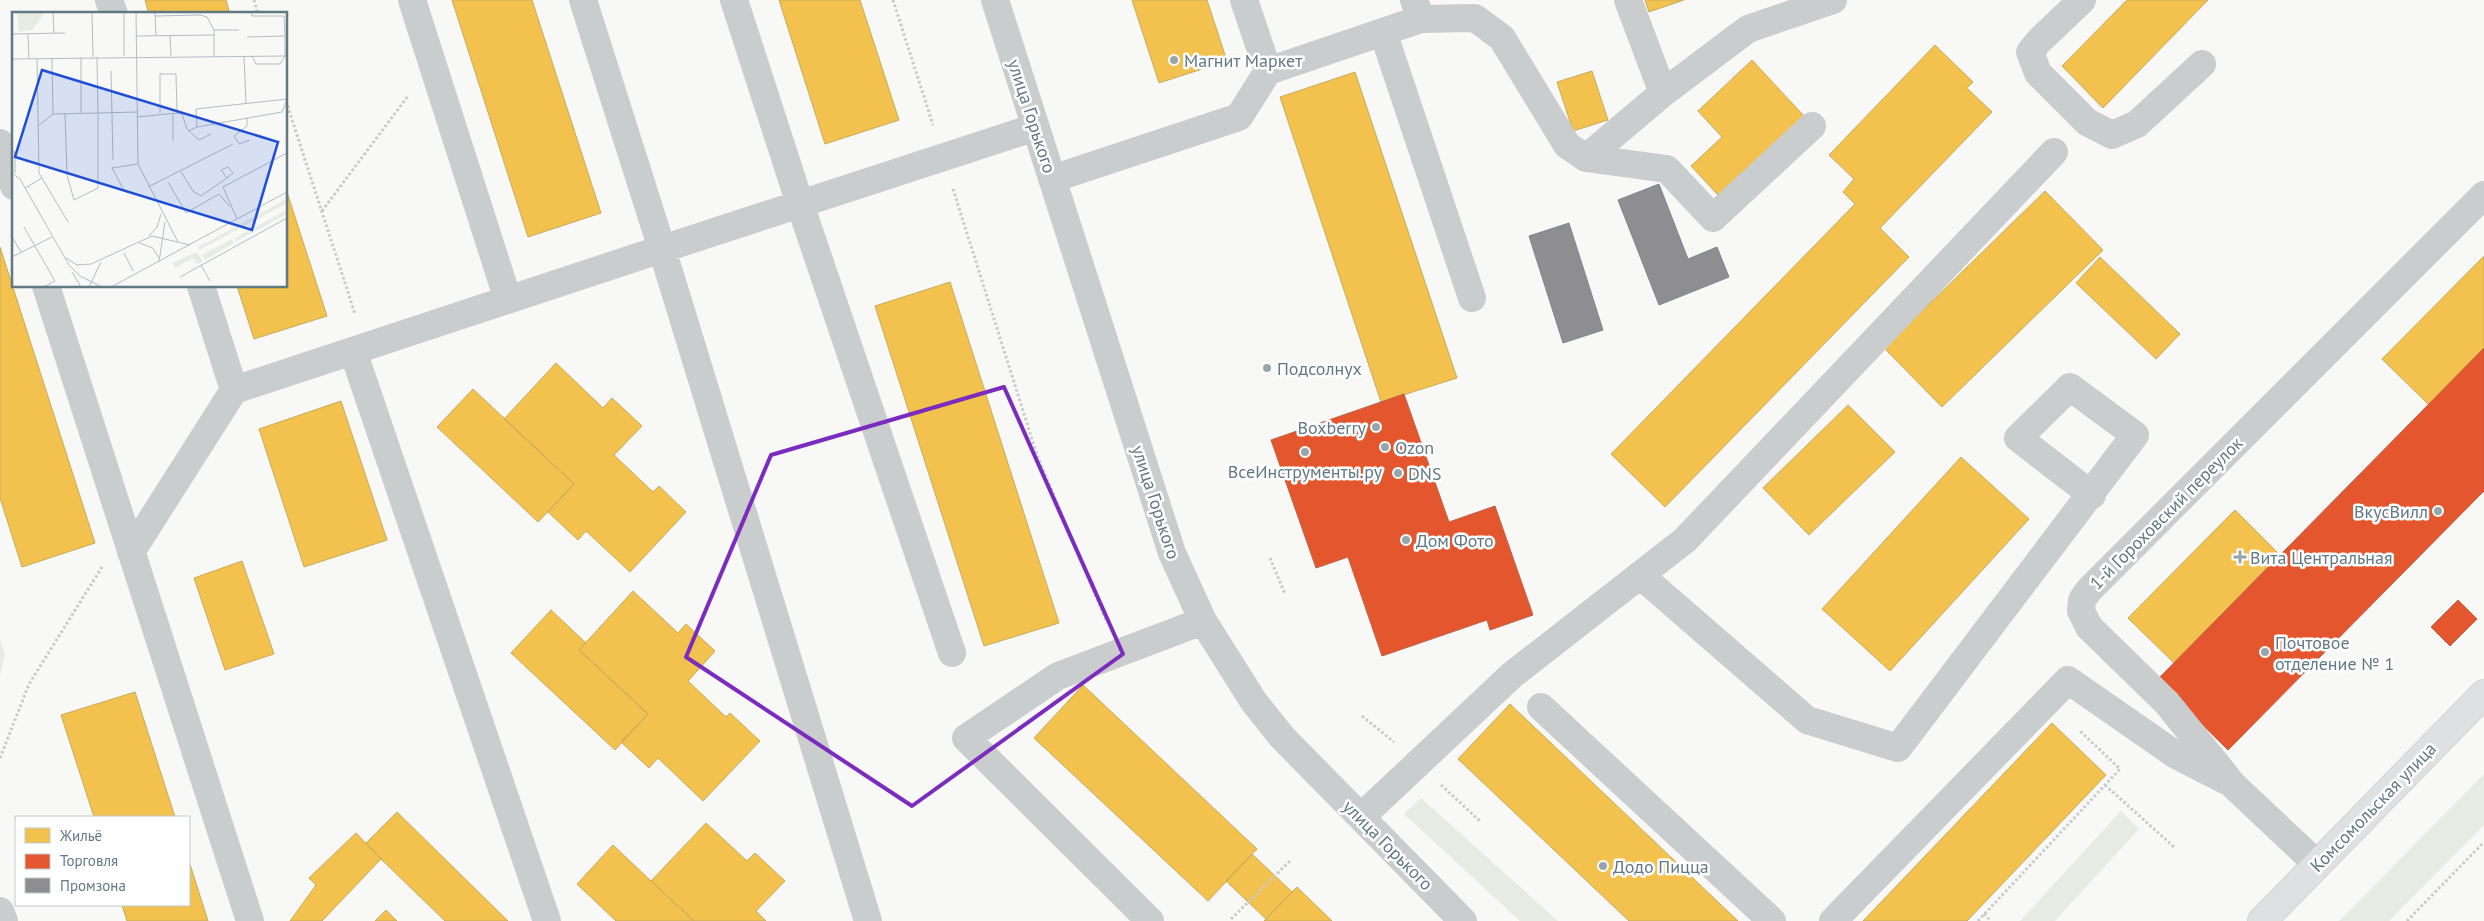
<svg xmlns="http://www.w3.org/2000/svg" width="2484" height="921" viewBox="0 0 2484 921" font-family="'PT Sans',sans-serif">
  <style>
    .built { fill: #e7eae9 }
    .green { fill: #e8eae4 }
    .homes { fill: #f2c14e; stroke: #c7ab5e }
    .shops { fill: #e4572e; stroke: #bd6148 }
    .industry { fill: #8d8d92; stroke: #80878e }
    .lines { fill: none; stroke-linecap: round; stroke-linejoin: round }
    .major-casing { stroke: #d4d5d5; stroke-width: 30 }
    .path { stroke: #c8cacb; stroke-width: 3; stroke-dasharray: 2.5 2.5; stroke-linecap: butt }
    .minor { stroke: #cacdcd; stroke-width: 28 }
    .major { stroke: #dfe0e1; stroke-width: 28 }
    .marked { fill: none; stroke: #7b2cbf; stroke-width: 4; stroke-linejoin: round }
    .poi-dot { fill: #96a5ac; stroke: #fff; stroke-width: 2 }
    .labels { text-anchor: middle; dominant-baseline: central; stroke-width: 5; stroke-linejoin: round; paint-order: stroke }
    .poi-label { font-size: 18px; fill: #627983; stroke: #fff; text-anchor: start }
    .street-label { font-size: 18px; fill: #627983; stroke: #fff }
    .inset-road { fill: none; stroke: #b3bdc2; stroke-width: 1 }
    .view { fill: #1d4ed8; fill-opacity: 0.15; stroke: #1d4ed8; stroke-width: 2.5 }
    .inset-edge { fill: none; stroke: #627983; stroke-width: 2.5 }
  </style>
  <rect width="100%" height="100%" fill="#f8f8f7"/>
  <path class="built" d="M 0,639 L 5,655 L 0,675 Z"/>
  <path class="green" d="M 2484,774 L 2484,825 L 2389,921 L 2339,921 Z
    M 1421,798 L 1558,921 L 1520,921 L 1404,814 Z
    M 2121,811 L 2139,829 L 2055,921 L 2020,921 Z"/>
  <path class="homes" d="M 145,0 L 226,0 L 230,14 L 149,14 Z
    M 452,0 L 532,0 L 601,213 L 528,237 Z
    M 779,0 L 860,0 L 899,120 L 825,144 Z
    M 1132,0 L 1207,0 L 1227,61 L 1159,83 Z
    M 1645,0 L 1684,0 L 1649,12 Z
    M 2127,0 L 2208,0 L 2103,108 L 2062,66 Z
    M 1935,45 L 1973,82 L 1967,88 L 1992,112 L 1880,228 L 1909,257 L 1665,507 L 1611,454 L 1855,204 L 1843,192 L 1854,179 L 1829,155 Z
    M 1752,60 L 1804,116 L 1718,195 L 1691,166 L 1722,137 L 1698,111 Z
    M 1592,71 L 1608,120 L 1573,131 L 1557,82 Z
    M 1355,72 L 1457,378 L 1381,402 L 1280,97 Z
    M 286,189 L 327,316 L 254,339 L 237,286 L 286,286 Z
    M 2045,191 L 2103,250 L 1942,407 L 1884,348 Z
    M 0,247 L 95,543 L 22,567 L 0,498 Z
    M 2484,256 L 2484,348 L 2429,405 L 2382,359 Z
    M 2100,257 L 2180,334 L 2156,359 L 2076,283 Z
    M 950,282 L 1059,623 L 984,646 L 875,306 Z
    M 556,363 L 603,408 L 612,398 L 642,426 L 614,455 L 653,492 L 659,486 L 686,512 L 630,572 L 586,531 L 578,540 L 548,512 L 574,484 L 504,419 Z
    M 473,389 L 574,484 L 538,522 L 437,427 Z
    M 341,401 L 387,540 L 304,567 L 259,429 Z
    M 1848,405 L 1895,452 L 1809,535 L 1763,488 Z
    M 1961,457 L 2029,519 L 1890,671 L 1822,609 Z
    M 2235,510 L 2280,555 L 2174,663 L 2128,618 Z
    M 242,561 L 274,654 L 225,670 L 194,578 Z
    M 633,591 L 678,633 L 686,624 L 715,651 L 688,681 L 726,717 L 730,713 L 760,741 L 703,801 L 658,758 L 649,768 L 621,742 L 648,714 L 579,650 Z
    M 551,610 L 586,643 L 579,650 L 648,714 L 615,750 L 511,653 Z
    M 1083,685 L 1257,849 L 1208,901 L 1034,738 Z
    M 135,692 L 175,817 L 94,817 L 61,715 Z
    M 1510,704 L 1738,921 L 1629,921 L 1458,759 Z
    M 2052,723 L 2106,775 L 1967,921 L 1863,921 Z
    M 397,812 L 508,921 L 445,921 L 381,859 L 366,843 Z
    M 706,823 L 747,861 L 755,853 L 785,881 L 756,911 L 766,921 L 694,921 L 651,881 Z
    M 356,833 L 381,859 L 322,921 L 290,921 L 316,885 L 309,878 Z
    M 613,845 L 651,881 L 694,921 L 616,921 L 577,884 Z
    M 1252,854 L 1292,892 L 1266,919 L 1226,881 Z
    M 189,861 L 208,921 L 127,921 L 122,905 L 189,905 Z
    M 1297,887 L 1332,921 L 1264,921 Z
    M 386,910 L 397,921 L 375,921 Z"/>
  <path class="shops" d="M 2484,348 L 2484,491 L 2228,750 L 2157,680 Z
    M 1404,394 L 1449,522 L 1495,506 L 1533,615 L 1490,630 L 1487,620 L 1382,656 L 1348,557 L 1316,568 L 1271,440 Z
    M 2458,600 L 2477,619 L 2450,646 L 2431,627 Z"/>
  <path class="industry" d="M 1659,184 L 1688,259 L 1717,247 L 1729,277 L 1659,305 L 1618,200 Z
    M 1569,223 L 1603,330 L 1563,343 L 1529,236 Z"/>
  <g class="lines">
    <defs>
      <path id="major" d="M 2262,921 L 2484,694"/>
    </defs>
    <use href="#major" class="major-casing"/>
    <path class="path" d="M 254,0 L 258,14
      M 893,0 L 933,125
      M 286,101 L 355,314
      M 953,189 L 1037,455 L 1107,623
      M 322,211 L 408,96
      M 1270,558 L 1285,594
      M 1362,716 L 1394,742
      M 0,758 L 29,684 L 102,567
      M 1441,785 L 1481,822
      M 2105,785 L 2174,847
      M 1984,914 L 1991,921
      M 1231,919 L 1291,860
      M 1978,921 L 2120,769 L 2080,731
      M 2407,921 L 2484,842"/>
    <path class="minor" d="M 109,0 L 114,14
      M 412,0 L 508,300
      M 734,0 L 800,204 L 952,653
      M 995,0 L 1172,553 L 1203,621 L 1254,702 L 1282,737 L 1463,921
      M 1244,0 L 1268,71
      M 2082,0 L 2039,41 L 2030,52 L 2038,73 L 2087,122 L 2112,135 L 2137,124 L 2202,64
      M 1421,19 L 1475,18 L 1502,38 L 1567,145 L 1586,158 L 1667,169 L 1713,218 L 1812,126
      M 1383,32 L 1472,298
      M 1663,93 L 1748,29 L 1833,0
      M 0,143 L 14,186
      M 1586,158 L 1663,93 L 1628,0
      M 1052,179 L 1239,117 L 1268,71 L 1421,19 L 1414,0
      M 46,286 L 250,921
      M 201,286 L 234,390
      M 353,351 L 547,921
      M 131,552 L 234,390 L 662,249 L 583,0
      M 1640,575 L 1807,720 L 1898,748 L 2135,435 L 2070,387 L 2018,438 L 2092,495
      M 1541,707 L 1772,921
      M 1361,817 L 1512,675 L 1685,540 L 2054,152
      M 2317,864 L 2233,785 L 2167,703 L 2089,627 L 2081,611 L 2082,600 L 2089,590 L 2484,195
      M 0,911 L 4,921
      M 868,921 L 662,249 L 1036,127
      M 1150,921 L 966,738 L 1058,676 L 1203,621
      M 1833,921 L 2068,680 L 2176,755 L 2225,780"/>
    <use href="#major" class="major"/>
  </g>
  <path class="marked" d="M 1004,387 L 1123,654 L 912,806 L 686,657 L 771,455 Z"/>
  <g class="poi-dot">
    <circle cx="1174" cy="60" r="5"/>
    <circle cx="1267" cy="368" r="5"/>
    <circle cx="1376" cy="427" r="5"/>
    <circle cx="1385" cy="447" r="5"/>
    <circle cx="1305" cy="452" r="5"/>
    <circle cx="1398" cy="473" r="5"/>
    <circle cx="2438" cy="511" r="5"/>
    <circle cx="1406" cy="540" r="5"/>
    <path d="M2237.5 549.5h5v5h5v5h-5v5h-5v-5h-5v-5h5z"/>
    <circle cx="2265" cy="652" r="5"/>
    <circle cx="1603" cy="866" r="5"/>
  </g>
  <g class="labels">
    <g class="poi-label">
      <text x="1184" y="60">Магнит Маркет</text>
      <text x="1277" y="368">Подсолнух</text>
      <text x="1366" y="427" text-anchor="end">Boxberry</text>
      <text x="1395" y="447">Ozon</text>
      <text x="1305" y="471" text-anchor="middle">ВсеИнструменты.ру</text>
      <text x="1408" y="473">DNS</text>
      <text x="2428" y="511" text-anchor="end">ВкусВилл</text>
      <text x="1416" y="540">Дом Фото</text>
      <text x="2250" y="557">Вита Центральная</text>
      <text x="2275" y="642">Почтовое<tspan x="2275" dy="21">отделение № 1</tspan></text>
      <text x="1613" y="866">Додо Пицца</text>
    </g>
    <g class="street-label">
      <text transform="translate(1032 116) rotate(72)">улица Горького</text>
      <text transform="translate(1156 502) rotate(72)">улица Горького</text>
      <text transform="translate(2166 513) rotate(-45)">1-й Гороховский переулок</text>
      <text transform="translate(2373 807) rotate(-46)">Комсомольская улица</text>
      <text transform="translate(1388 845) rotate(45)">улица Горького</text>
    </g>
  </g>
  <g transform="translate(12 12)">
    <rect width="275" height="275" fill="#f8f8f7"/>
    <path d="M 5,0 L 33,0 L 20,18 L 7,20 ZM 275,187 L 275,191 L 187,238 L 186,235 ZM 273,199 L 275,202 L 224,229 L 223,226 ZM 220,227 L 222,231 L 193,248 L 190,243 ZM 185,240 L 191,249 L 185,252 L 181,246 L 163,256 L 160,251 Z" fill="#e8eae4"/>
    <path class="inset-road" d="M 41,0 L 42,21M 80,0 L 81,45M 124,0 L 126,152 L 166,230M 143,0 L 144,24M 240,0 L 240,4 L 272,4 L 273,24M 143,4 L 188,3 L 195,5 L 202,18M 0,22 L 53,21M 16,22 L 17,47M 158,23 L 159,44M 124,24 L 202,23M 235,25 L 273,24 L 273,44 L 268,52 L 244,52 L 240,44M 112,44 L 112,0M 202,44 L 202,18 L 227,18M 232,44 L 234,92M 69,45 L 69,101M 25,46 L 27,161 L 56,210M 40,46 L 41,102M 0,47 L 275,44M 99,59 L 101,148M 53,101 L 55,163 L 62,188 L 86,176 L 86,101 L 125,100M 161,101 L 161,129M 165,101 L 170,102 L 175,117 L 187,128 L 199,122M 125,105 L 165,101 L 164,62 L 148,62 L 148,101M 235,106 L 235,114 L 222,124 L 227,132 L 238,128M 26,114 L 41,102 L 86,101 L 85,45M 185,115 L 270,100 L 275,88M 176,119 L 185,115 L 184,97 L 275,87M 0,140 L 3,140 L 3,161M 169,160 L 181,179 L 189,184 L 215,166 L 221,161 L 216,155 L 209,158 L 215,166M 0,161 L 8,167 L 57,253 L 68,264 L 90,275M 156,170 L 174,201 L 207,182 L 218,195M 136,175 L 221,132M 13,176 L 30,166M 113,180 L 100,156 L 126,152M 225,207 L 211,175 L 275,141M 12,215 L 43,269 L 32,275M 137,224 L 145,215 L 149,202M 0,225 L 9,240M 127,231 L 141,236 L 147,246M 112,241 L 121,259M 0,245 L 40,225M 54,246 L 65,253 L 79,252 L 140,224 L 178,233M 147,250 L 153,210M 189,253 L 198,269M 60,260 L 69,275M 168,265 L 275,206M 77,275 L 89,250M 99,275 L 275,180"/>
    <path class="view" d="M 30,58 L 266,130 L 240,218 L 3,145 Z"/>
    <rect width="275" height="275" class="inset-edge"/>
  </g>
  <rect x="15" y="816" width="175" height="90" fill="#ffffff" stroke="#c0c9cd"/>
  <rect x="25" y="828" width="25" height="15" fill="#f2c14e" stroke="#c0c9cd"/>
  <text x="60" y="841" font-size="15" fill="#627983">Жильё</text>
  <rect x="25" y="854" width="25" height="15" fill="#e4572e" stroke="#c0c9cd"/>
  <text x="60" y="866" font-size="15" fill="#627983">Торговля</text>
  <rect x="25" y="878" width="25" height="15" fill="#8d8d92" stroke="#c0c9cd"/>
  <text x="60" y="891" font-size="15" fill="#627983">Промзона</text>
</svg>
